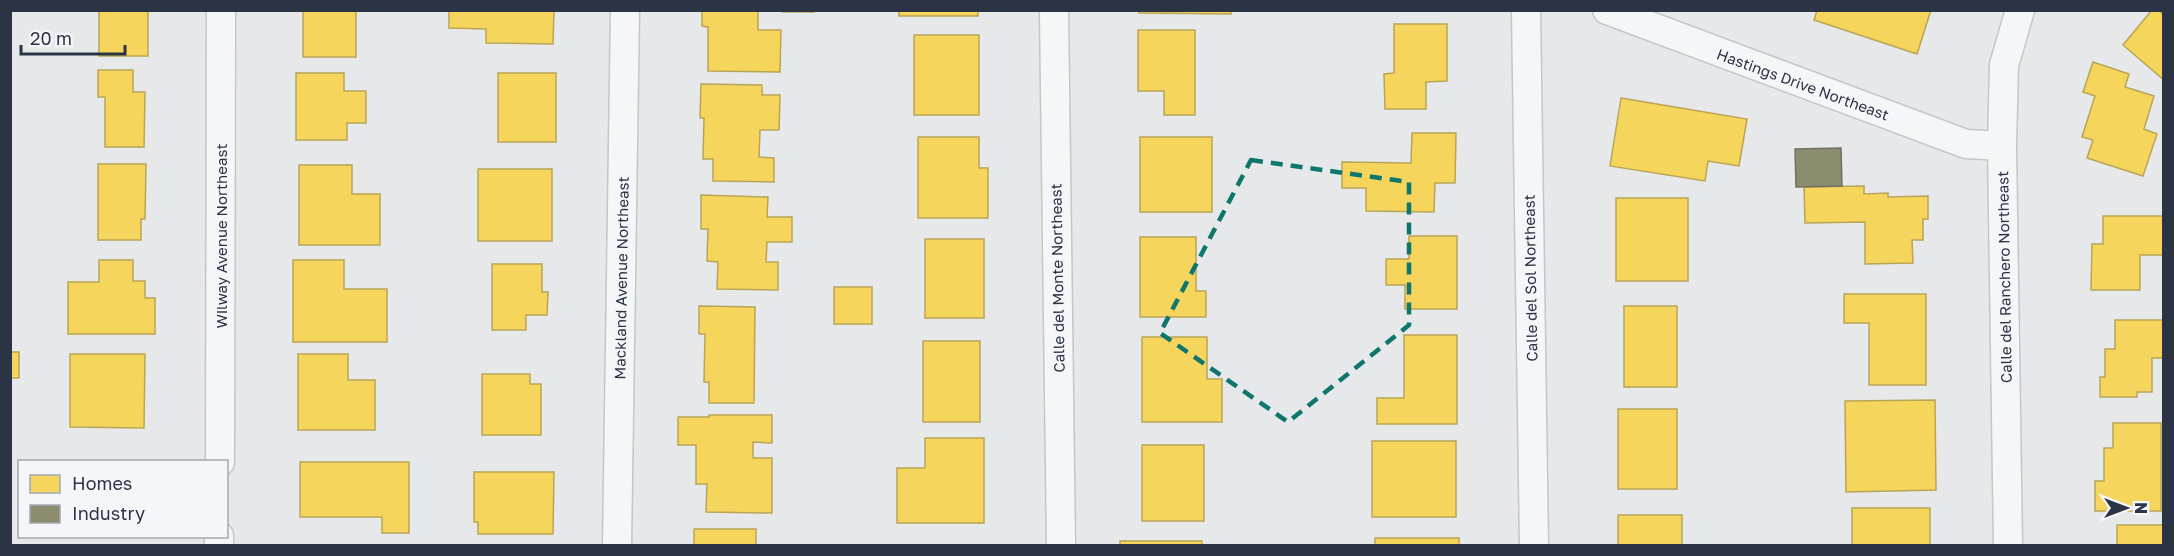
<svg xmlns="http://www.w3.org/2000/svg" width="2174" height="556" viewBox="0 0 2174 556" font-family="'Golos Text',sans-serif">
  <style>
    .homes { fill: #f6d55c; stroke: #b9a555; stroke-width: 1.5 }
    .industry { fill: #8c8c6e; stroke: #6f7262; stroke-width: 1.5 }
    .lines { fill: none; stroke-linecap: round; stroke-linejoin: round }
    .street-casing { stroke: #c4c6c8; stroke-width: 31 }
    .street { stroke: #f5f6f7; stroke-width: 28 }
    .marked { fill: none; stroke: #0f766e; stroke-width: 4.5; stroke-dasharray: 12 8; stroke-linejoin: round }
    .labels { text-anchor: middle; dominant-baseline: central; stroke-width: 6; stroke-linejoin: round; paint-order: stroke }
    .street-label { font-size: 15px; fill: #2b3445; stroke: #f4f6f9 }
  </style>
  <rect width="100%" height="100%" fill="#e6e8ea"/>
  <path class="homes" d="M 99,10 L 148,10 L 148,56 L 99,56 Z
    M 303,10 L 356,10 L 356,57 L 303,57 Z
    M 449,10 L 554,10 L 553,44 L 486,43 L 486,29 L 449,28 Z
    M 702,10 L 758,10 L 758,30 L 781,30 L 780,72 L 708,71 L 708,27 L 702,26 Z
    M 783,10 L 814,10 L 814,12 L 783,12 Z
    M 899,10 L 978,10 L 978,16 L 899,16 Z
    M 1139,10 L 1231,10 L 1231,14 L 1139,13 Z
    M 1817,10 L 1931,10 L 1917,54 L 1814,20 Z
    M 2152,10 L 2158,10 L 2164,15 L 2164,80 L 2123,45 Z
    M 1394,24 L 1447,24 L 1447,81 L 1426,82 L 1426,109 L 1385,109 L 1384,74 L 1394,73 Z
    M 1138,30 L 1195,30 L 1195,115 L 1164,115 L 1164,91 L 1138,91 Z
    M 914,35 L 979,35 L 979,115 L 914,115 Z
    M 2093,62 L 2129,74 L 2125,87 L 2154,96 L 2144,129 L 2157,134 L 2143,176 L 2087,158 L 2093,140 L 2082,137 L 2095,96 L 2083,92 Z
    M 98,70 L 133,70 L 133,92 L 145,92 L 144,147 L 105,147 L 105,97 L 98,97 Z
    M 296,73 L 344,73 L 344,91 L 366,91 L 366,123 L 347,123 L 347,140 L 296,140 Z
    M 498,73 L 556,73 L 556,142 L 498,142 Z
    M 701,84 L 762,85 L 762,95 L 780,95 L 779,130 L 760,130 L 759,157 L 774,158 L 774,182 L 713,181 L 713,159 L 703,159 L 704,118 L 700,118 Z
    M 1621,98 L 1747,119 L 1739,166 L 1708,161 L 1705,181 L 1610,166 Z
    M 1412,133 L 1456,133 L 1455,183 L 1435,183 L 1434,212 L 1366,211 L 1366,188 L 1342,188 L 1342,162 L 1411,163 Z
    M 918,137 L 979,137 L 979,168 L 988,168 L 988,218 L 918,218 Z
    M 1140,137 L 1212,137 L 1212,212 L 1140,212 Z
    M 98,164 L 146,164 L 145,219 L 141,219 L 141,240 L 98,240 Z
    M 299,165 L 352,165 L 352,194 L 380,194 L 380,245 L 299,245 Z
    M 478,169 L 552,169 L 552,241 L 478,241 Z
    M 1864,186 L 1864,194 L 1888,193 L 1888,197 L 1928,196 L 1928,219 L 1923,219 L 1923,240 L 1912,240 L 1913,263 L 1865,264 L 1865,222 L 1805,223 L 1804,187 Z
    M 701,195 L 768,197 L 767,217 L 792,217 L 792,242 L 767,242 L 766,262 L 778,262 L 778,290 L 717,289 L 718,262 L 707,261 L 708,229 L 701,229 Z
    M 1616,198 L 1688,198 L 1688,281 L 1616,281 Z
    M 2103,216 L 2164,216 L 2164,255 L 2140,255 L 2140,290 L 2091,290 L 2092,244 L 2103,244 Z
    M 1409,236 L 1457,236 L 1457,309 L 1405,309 L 1405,285 L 1386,285 L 1386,259 L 1409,259 Z
    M 1140,237 L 1196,237 L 1196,291 L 1206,291 L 1206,317 L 1140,317 Z
    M 925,239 L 984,239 L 984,318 L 925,318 Z
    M 99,260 L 133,260 L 133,281 L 145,281 L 145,298 L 155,298 L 155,334 L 68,334 L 68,282 L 99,282 Z
    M 293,260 L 344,260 L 344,289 L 387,289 L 387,342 L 293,342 Z
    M 492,264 L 542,264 L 542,292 L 548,292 L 547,315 L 526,315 L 526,330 L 492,330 Z
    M 834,287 L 872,287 L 872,324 L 834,324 Z
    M 1844,294 L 1926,294 L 1926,385 L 1869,385 L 1869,323 L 1844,323 Z
    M 699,306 L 755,307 L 754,403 L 709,403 L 709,382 L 704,382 L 705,334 L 699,334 Z
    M 1624,306 L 1677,306 L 1677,387 L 1624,387 Z
    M 2115,320 L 2164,320 L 2164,358 L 2152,358 L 2152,392 L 2137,392 L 2137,397 L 2100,397 L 2100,377 L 2105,377 L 2105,349 L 2115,349 Z
    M 1404,335 L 1457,335 L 1457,424 L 1377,424 L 1377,398 L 1404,398 Z
    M 1142,337 L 1207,337 L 1207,379 L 1222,379 L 1222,422 L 1142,422 Z
    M 923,341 L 980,341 L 980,422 L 923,422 Z
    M 10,352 L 19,352 L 19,378 L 10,378 Z
    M 70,354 L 145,354 L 144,428 L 70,427 Z
    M 298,354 L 348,354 L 348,380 L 375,380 L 375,430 L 298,430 Z
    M 482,374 L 530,374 L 530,384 L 541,384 L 541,435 L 482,435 Z
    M 1935,400 L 1936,490 L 1846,492 L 1845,401 Z
    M 1618,409 L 1677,409 L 1677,489 L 1618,489 Z
    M 709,415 L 772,415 L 772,443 L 753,442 L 753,458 L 772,458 L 772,513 L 706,512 L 707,484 L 696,484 L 696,445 L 678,445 L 678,417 L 709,417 Z
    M 2113,423 L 2161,423 L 2161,511 L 2095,511 L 2095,481 L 2104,481 L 2104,448 L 2113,448 Z
    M 925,438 L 984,438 L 984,523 L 897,523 L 897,468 L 925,468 Z
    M 1372,441 L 1456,441 L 1456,517 L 1372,517 Z
    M 1142,445 L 1204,445 L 1204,521 L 1142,521 Z
    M 300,462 L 409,462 L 409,533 L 382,533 L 382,517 L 300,517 Z
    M 474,472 L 554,472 L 553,534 L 478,534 L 478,522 L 474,522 Z
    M 1852,508 L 1930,508 L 1930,546 L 1852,546 Z
    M 1618,515 L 1682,515 L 1682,546 L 1618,546 Z
    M 2117,525 L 2164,525 L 2164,546 L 2117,546 Z
    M 694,529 L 756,529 L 756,546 L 694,546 Z
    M 1375,538 L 1459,538 L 1459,546 L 1375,546 Z
    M 1120,541 L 1202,541 L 1202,546 L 1120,546 Z"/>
  <path class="industry" d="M 1841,148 L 1842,186 L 1796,187 L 1795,149 Z"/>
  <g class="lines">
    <defs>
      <path id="street" d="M 1054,10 L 1061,546
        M 1526,10 L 1534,546
        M 1607,10 L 1966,144 L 2002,146
        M 220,462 L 221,10
        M 219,546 L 219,536
        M 617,546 L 625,10
        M 2008,546 L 2002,146 L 2004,65 L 2020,10"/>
    </defs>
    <use href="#street" class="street-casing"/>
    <use href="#street" class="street"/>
  </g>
  <path class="marked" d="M 1251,160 L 1409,182 L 1409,325 L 1288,422 L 1160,333 Z"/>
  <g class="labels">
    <g class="street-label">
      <text transform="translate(1803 84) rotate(20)">Hastings Drive Northeast</text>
      <text transform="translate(221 236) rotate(-90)">Wilway Avenue Northeast</text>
      <text transform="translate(2004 277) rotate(-91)">Calle del Ranchero Northeast</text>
      <text transform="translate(621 278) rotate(-89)">Mackland Avenue Northeast</text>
      <text transform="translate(1057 278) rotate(-91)">Calle del Monte Northeast</text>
      <text transform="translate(1530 278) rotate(-91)">Calle del Sol Northeast</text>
    </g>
  </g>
  <rect width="2174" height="556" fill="none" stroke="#2b3445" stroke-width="24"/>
  <rect x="18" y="460" width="210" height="78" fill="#f4f6f9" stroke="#a4a8b1" stroke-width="1.5"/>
  <rect x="30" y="475" width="30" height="18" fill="#f6d55c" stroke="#a4a8b1" stroke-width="1.5"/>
  <text x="72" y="490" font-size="18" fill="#2b3445">Homes</text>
  <rect x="30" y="505" width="30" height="18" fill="#8c8c6e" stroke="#a4a8b1" stroke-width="1.5"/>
  <text x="72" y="520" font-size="18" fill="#2b3445">Industry</text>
  <g transform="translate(2126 508) rotate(90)" stroke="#f4f6f9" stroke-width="4.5" paint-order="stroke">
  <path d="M0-4.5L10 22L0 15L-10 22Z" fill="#2b3445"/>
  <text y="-9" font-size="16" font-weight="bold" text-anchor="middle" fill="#2b3445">N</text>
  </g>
  <path d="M21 45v9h104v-9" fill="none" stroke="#2b3445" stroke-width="3"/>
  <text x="30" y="45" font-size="18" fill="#2b3445" stroke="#f4f6f9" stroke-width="4.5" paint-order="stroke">20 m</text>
</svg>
